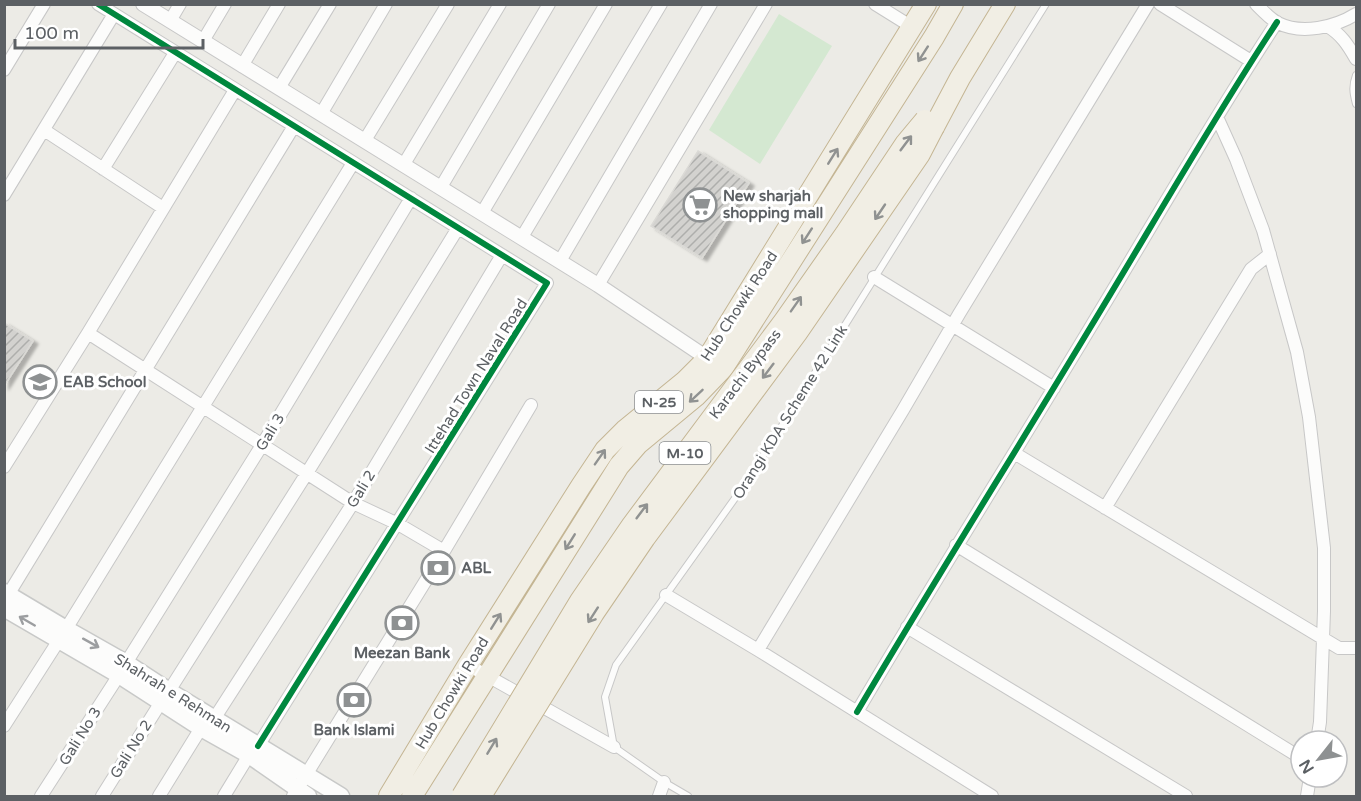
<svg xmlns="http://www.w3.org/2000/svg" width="1361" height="801" viewBox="0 0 1361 801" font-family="'Varela Round',sans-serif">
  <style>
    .green { fill: #d4e8d1 }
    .building { fill: url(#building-hatch); stroke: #dbdad6; stroke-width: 1.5; filter: url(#shadow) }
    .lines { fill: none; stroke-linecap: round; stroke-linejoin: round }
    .service-casing { stroke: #c7c7c7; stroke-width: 8 }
    .minor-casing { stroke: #c7c7c7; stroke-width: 14 }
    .tertiary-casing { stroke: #c7c7c7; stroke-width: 16 }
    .secondary-casing { stroke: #c8c9c8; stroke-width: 19 }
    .trunk-casing { stroke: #c4b593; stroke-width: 22 }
    .service { stroke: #fcfcfb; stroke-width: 6 }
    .minor { stroke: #fcfcfb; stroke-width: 12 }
    .tertiary { stroke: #fcfcfb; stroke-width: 14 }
    .secondary { stroke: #fcfcfb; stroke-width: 16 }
    .trunk { stroke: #f1eee4; stroke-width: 20 }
    .trunk-bridge-casing { stroke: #c4b593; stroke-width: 22; stroke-linecap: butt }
    .trunk-bridge { stroke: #f1eee4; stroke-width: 20 }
    .cycleway-casing { stroke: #fff; stroke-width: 10 }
    .cycleway { stroke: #00873e; stroke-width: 6 }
    .oneway { stroke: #909291 }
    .oneway2 { stroke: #9c9ea0 }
    .labels { text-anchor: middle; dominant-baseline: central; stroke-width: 6; stroke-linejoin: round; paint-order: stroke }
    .shield { fill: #fff; stroke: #8d9092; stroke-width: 1.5 }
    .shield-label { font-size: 14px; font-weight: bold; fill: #5c6064 }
    .poi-label { font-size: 15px; font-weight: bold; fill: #5c6064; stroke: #fff; text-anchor: start }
    .street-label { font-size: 15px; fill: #5c6064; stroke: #fff }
  </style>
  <defs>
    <pattern id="building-hatch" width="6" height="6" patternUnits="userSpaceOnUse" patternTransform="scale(1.5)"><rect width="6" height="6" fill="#d3d2cf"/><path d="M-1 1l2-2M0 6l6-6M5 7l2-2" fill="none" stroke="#aeaeac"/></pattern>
    <filter id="shadow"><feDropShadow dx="5" dy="3" stdDeviation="1.5" flood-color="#0004"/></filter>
  </defs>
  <rect width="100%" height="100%" fill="#ecebe6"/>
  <path class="green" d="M 779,14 L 832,46 L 760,164 L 709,130 Z"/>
  <path class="building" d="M 698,151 L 749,183 L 702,258 L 651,226 Z
    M 4,323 L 33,341 L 4,386 Z"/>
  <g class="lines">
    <defs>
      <path id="service" d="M 1356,75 C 1352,86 1353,93 1356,104
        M 688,796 L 664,782 L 614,747 L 605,697 L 616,665 L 748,480 L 1046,4"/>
      <path id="minor" d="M 98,4 L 547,283 L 258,746
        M 875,4 L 912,27
        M 1160,4 L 1251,61
        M 1256,4 C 1263,11 1270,19 1278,23 C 1302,35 1335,27 1356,14
        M 170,21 L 180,4
        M 1327,26 C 1341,34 1348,45 1356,59
        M 203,41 L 225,4
        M 242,66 L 279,4
        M 4,70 L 44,4
        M 279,88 L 330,4
        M 321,114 L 386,4
        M 1217,117 L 1236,159 L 1263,230 L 1297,352 L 1309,417 L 1324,548 L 1324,611 L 1320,722 L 1317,741
        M 44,130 L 163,208
        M 365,140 L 448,4
        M 404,164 L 500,4
        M 103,169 L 175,53
        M 441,187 L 549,4
        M 4,195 L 114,14
        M 482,213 L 606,4
        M 522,237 L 661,4
        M 560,261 L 711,4
        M 874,277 L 1054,388
        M 598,285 L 766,4
        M 88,333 L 353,503 L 398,524 L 444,551
        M 1014,453 L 1339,648 L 1356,648
        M 4,467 L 88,333 L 235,90
        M 1105,508 L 1251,269 L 1270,254
        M 956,545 L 1301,758
        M 8,595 L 294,126
        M 666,595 L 758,650 L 992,796
        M 907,627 L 1186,796
        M 66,629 L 353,163
        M 758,650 L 903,410 L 959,314 L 1148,4
        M 126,663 L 262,445 L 411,198
        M 468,665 L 614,747
        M 169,691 L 307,473 L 458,228
        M 857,712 C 933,583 1013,456 1090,328 C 1152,226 1211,122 1277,22
        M 214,719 L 353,503 L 502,255
        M 4,726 L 59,640
        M 41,796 L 119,675
        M 102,796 L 161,702
        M 159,796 L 201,728
        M 224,796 L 249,755
        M 293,796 L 444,551 L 531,405
        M 659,796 L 664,782
        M 1307,796 L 1310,777"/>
      <path id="tertiary" d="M 143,4 L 598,285 L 713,362"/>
      <path id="secondary" d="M 4,592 L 66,629 L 126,663 L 169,691 L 341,796
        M 4,608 L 119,675 L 201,728 L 249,755 L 308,796"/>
      <path id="trunk" d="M 934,127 L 960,78 L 1005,4
        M 389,796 L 468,665 L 581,486 L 605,450 L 625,430 L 685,381 L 707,359 L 926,4
        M 412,796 L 619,466 L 638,444 L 696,396 L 723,368 L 934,37 L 953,4"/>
    </defs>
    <use href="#service" class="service-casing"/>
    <use href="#minor" class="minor-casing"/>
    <use href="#tertiary" class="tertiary-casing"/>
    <use href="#secondary" class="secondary-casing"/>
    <use href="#trunk" class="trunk-casing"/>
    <use href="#service" class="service"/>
    <use href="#minor" class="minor"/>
    <use href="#tertiary" class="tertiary"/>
    <use href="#secondary" class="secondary"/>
    <use href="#trunk" class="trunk"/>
    <defs>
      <path id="trunk-bridge" d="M 462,796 L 580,601 L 632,525 L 784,321 L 845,234 L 905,144 L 925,120
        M 481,796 L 594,613 L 645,538 L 797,333 L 920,154 L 934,127"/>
    </defs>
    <use href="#trunk-bridge" class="trunk-bridge-casing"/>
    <use href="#trunk-bridge" class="trunk-bridge"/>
    <defs>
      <path id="cycleway" d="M 98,4 L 547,283 L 258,746
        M 857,712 C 933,583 1013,456 1090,328 C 1152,226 1211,122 1277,22"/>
    </defs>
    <use href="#cycleway" class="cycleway-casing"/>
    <use href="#cycleway" class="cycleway"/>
  </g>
  <defs><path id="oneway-shaft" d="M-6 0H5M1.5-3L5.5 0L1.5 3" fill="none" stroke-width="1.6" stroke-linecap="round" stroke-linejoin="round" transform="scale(1.5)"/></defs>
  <g class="oneway">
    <use href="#oneway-shaft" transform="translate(923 54) rotate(123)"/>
    <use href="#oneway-shaft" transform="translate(906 143) rotate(-53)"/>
    <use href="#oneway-shaft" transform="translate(833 156) rotate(-58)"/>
    <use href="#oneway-shaft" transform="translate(880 212) rotate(124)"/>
    <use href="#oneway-shaft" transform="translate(807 236) rotate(123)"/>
    <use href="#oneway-shaft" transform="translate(796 304) rotate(-55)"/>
    <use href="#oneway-shaft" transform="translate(768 371) rotate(127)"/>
    <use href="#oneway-shaft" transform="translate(696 396) rotate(137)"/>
    <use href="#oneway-shaft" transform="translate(600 457) rotate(-55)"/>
    <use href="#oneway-shaft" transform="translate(642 511) rotate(-53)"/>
    <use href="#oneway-shaft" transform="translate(570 542) rotate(122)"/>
    <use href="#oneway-shaft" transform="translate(593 615) rotate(123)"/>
    <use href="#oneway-shaft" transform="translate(496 621) rotate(-58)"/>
    <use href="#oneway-shaft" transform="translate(492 746) rotate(-59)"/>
  </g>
  <g class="oneway2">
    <use href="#oneway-shaft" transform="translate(27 621) rotate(-150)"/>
    <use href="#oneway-shaft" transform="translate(91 643) rotate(29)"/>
  </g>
  <defs>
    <symbol id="supermarket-ring" viewBox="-11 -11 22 22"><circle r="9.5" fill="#fff" stroke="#8e9192" stroke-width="1.5"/><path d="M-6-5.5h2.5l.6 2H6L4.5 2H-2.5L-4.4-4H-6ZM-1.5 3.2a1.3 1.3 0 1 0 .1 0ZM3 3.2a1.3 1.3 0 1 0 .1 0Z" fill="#8e9192"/></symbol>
    <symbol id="school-ring" viewBox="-11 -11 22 22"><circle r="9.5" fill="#fff" stroke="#8e9192" stroke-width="1.5"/><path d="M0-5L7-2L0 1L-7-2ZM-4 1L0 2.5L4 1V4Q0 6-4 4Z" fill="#8e9192"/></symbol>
    <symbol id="bank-ring" viewBox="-11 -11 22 22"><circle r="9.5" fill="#fff" stroke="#8e9192" stroke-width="1.5"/><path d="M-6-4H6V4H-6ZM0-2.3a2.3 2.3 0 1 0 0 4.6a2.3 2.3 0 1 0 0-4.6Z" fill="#8e9192"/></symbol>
  </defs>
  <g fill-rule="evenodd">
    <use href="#supermarket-ring" x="681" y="186" width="38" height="38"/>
    <use href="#school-ring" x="21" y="363" width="38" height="38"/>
    <use href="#bank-ring" x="419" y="549" width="38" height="38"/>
    <use href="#bank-ring" x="383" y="604" width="38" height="38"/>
    <use href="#bank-ring" x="335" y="681" width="38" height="38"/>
  </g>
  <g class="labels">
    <g class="shield">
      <rect x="635" y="391" width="48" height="22" rx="4.5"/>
      <rect x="659.5" y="442" width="51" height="22" rx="4.5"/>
    </g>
    <g class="shield-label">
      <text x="659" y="402">N-25</text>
      <text x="685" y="453">M-10</text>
    </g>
    <g class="poi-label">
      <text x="723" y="196">New sharjah<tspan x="723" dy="17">shopping mall</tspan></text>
      <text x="63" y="382">EAB School</text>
      <text x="461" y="568">ABL</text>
      <text x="402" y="653" text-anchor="middle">Meezan Bank</text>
      <text x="354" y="730" text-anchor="middle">Bank Islami</text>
    </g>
    <g class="street-label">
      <text transform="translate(739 306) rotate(-57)">Hub Chowki Road</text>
      <text transform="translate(745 374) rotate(-53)">Karachi Bypass</text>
      <text transform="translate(476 376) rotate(-58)">Ittehad Town Naval Road</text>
      <text transform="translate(790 412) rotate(-58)">Orangi KDA Scheme 42 Link</text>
      <text transform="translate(270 432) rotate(-59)">Gali 3</text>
      <text transform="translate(361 489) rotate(-59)">Gali 2</text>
      <text transform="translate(173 693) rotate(32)">Shahrah e Rehman</text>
      <text transform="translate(452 693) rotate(-59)">Hub Chowki Road</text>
      <text transform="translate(80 736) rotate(-58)">Gali No 3</text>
      <text transform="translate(131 749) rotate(-58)">Gali No 2</text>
    </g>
  </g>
  <rect width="1361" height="801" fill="none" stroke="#5c6064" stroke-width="12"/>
  <g transform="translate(1319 759) rotate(239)"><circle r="28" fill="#ffffff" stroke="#bebfc1" stroke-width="1.5"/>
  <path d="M0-4.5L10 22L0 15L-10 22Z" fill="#8e9192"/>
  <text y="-9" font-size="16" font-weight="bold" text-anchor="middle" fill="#5c6064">N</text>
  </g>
  <path d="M15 39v9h188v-9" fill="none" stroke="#5c6064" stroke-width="3"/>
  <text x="24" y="39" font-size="18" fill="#5c6064" stroke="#ffffff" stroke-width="4.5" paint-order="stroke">100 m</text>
</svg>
